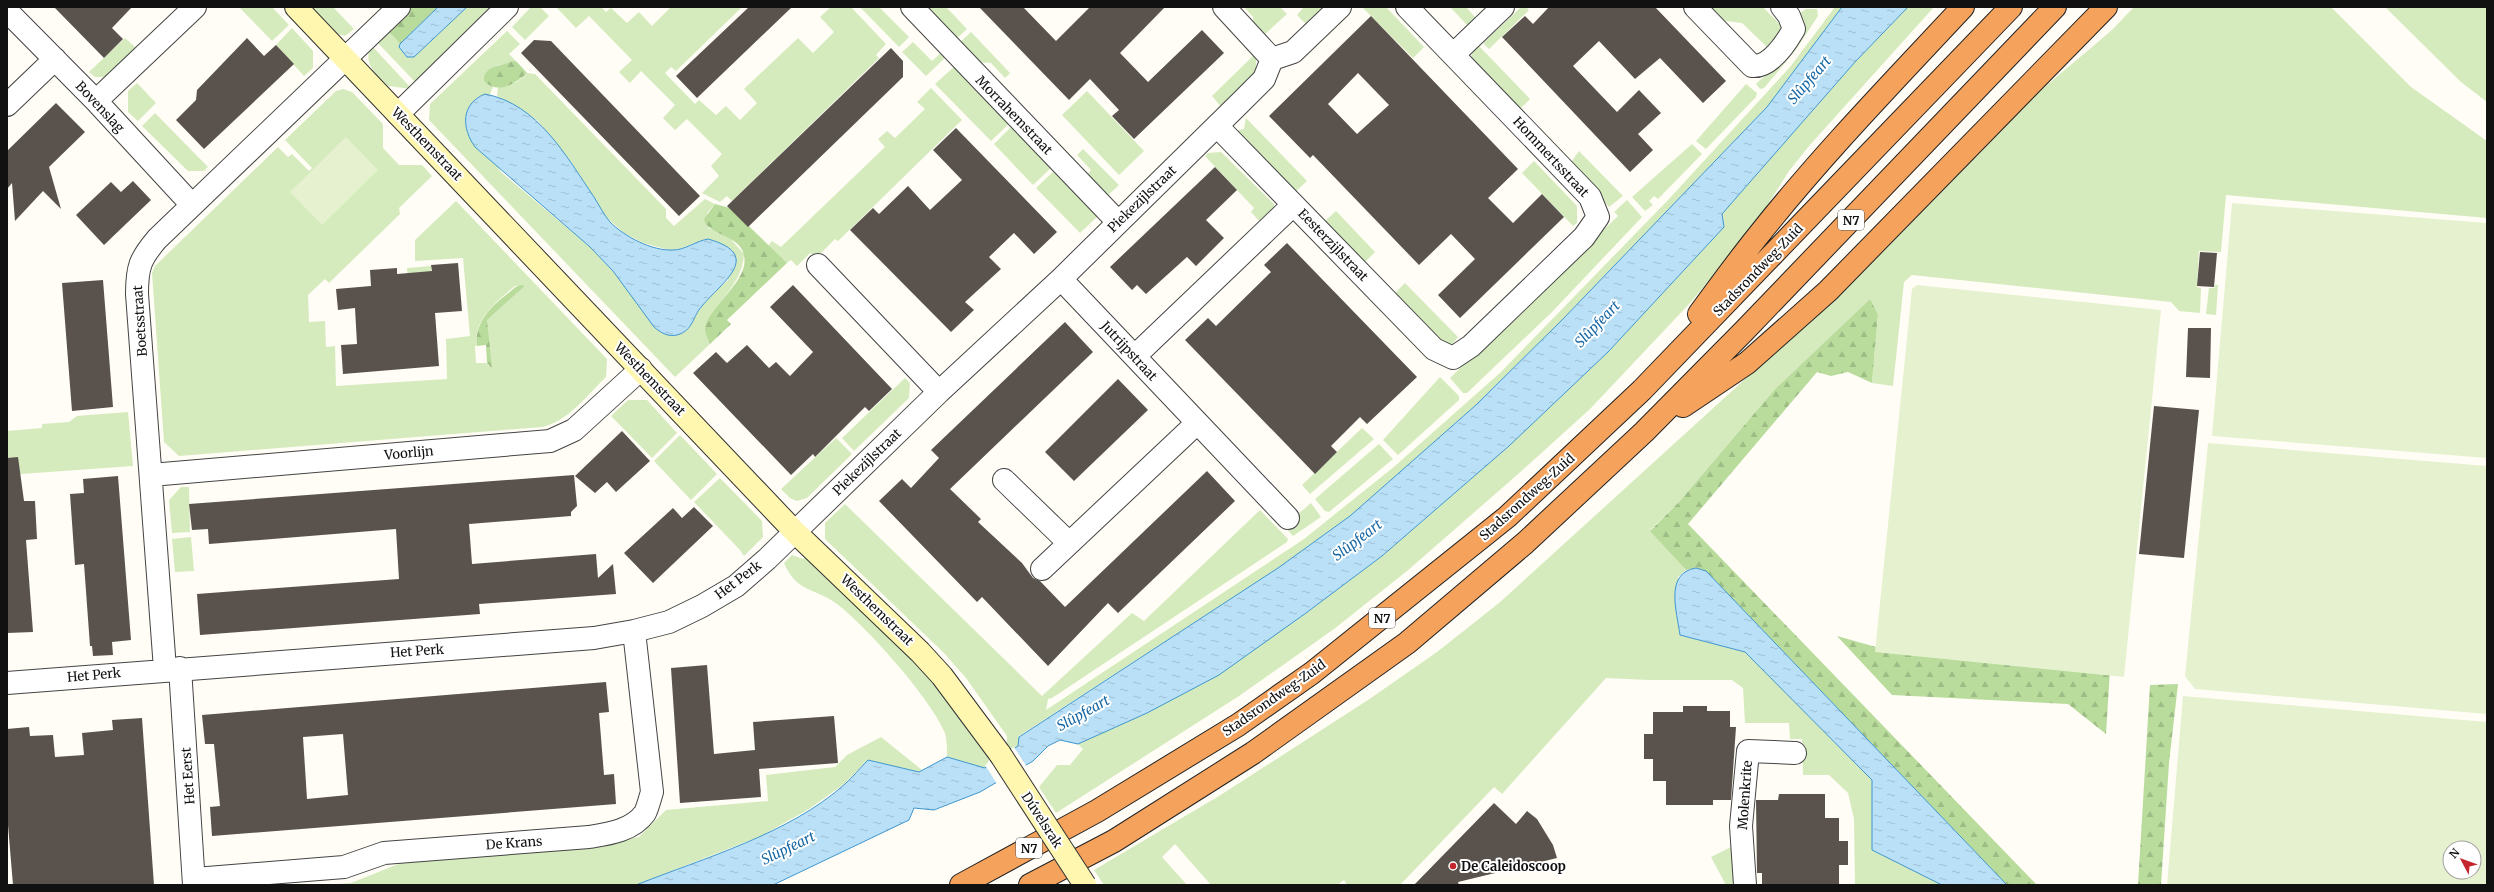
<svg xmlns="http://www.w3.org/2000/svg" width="2494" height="892" viewBox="0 0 2494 892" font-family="Merriweather,serif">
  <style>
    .green { fill: #d5ebbd; fill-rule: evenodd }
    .forest { fill: url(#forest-firs) }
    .pitch { fill: #e6f2cf; fill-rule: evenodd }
    .water { fill: url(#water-ripples); stroke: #3f96cf }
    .pier { fill: #fffdf5 }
    .building { fill: #5a524d; fill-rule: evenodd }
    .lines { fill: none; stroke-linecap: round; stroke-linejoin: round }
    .street-casing { stroke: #444; stroke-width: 24 }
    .secondary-casing { stroke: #333; stroke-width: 24 }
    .highway-casing { stroke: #222; stroke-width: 24 }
    .street { stroke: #fff; stroke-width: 22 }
    .secondary { stroke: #fff6b0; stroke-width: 22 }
    .highway { stroke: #f5a25d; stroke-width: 22 }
    .secondary-bridge-casing { stroke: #333; stroke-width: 24; stroke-linecap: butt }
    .secondary-bridge { stroke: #fff6b0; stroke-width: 22 }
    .poi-dot { fill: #c4262e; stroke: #fff; stroke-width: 1.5 }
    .labels { text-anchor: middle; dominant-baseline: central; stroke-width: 4; stroke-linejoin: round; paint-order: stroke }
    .shield { fill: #fff; stroke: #585858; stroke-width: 1 }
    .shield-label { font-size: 12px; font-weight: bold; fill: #111 }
    .street-label { font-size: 13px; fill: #111; stroke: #fff }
    .poi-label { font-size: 13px; font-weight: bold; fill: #111; stroke: #fff; text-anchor: start }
    .water-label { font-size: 14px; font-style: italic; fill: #1768a6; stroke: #fff }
  </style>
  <defs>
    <pattern id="forest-firs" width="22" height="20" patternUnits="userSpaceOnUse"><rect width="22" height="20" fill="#b9dc9c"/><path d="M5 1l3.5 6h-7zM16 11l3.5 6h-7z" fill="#9ebc85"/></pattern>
    <pattern id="water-ripples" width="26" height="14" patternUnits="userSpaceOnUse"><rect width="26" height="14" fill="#b9e0f7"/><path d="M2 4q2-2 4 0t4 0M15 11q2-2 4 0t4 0" fill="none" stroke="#9ebfd3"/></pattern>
  </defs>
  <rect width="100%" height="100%" fill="#fffdf5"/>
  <path class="green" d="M 239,7 L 272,7 L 289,25 L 272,41 Z
    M 309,7 L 333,7 L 354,29 L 345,36 L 335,33 Z
    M 467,7 L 497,7 L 417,84 L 376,41 L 388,30 L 400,44 L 399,47 L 414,57 Z
    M 531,7 L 540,7 L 549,16 L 525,40 L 512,27 Z
    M 556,7 L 601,7 L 606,12 L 611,8 L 627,23 L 639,12 L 652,26 L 671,7 L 742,7 L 676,71 L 671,67 L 665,73 L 695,104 L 699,100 L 716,115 L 726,106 L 740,120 L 757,103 L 744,89 L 798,38 L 813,53 L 834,32 L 820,17 L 831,7 L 851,7 L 886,44 L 876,55 L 879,58 L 732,201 L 727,196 L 720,202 L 702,193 L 719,176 L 711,166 L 722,154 L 687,119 L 675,130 L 663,118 L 675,105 L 641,71 L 630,83 L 619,72 L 632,60 L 589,16 L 576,28 Z
    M 860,7 L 879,7 L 909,37 L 899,47 Z
    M 923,7 L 946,7 L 967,29 L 955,40 Z
    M 1244,7 L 1280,7 L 1287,14 L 1263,36 L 1254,27 L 1253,17 Z
    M 1304,7 L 1328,7 L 1308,26 L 1297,15 Z
    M 1362,7 L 1386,7 L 1424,47 L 1413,58 Z
    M 1450,7 L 1466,7 L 1476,18 L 1469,27 Z
    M 1521,7 L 1526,7 L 1529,10 L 1489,49 L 1483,43 Z
    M 1705,7 L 1763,7 L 1784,29 L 1768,48 L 1742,23 L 1718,20 Z
    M 1835,7 L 1842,7 L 1767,107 L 1562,320 L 1476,405 L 1350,516 L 1278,568 L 1019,736 L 1018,746 L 1010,752 L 1007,746 L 1007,736 L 966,678 L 944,653 L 825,539 L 825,523 L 845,504 L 1042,696 L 1132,613 L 1144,621 L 1260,510 L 1288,539 L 1287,542 L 1052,698 L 1048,699 L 1046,710 L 1304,539 L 1395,466 L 1501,372 L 1669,199 L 1790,67 Z
    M 1908,7 L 1934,7 L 1809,146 L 1789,171 L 1758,220 L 1691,302 L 1590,409 L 1517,475 L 1407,571 L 1334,629 L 1239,696 L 1056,813 L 1039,787 L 1057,765 L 1070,765 L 1083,749 L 1078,744 L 1147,713 L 1306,613 L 1382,556 L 1509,446 L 1608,352 L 1724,227 L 1722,214 L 1855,62 Z
    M 2134,7 L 2331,7 L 2411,87 L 2487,141 L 2487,218 L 2226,195 L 2221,252 L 2199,251 L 2197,287 L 2201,288 L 2200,313 L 2179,311 L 2171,302 L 1912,275 L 1904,282 L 1893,386 L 1872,383 L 1878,314 L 1870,299 L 1775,389 L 1679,502 L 1650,530 L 1686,570 L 1678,577 L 1680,635 L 1745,652 L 1872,780 L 1872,850 L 1942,885 L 1855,885 L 1854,819 L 1848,793 L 1829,775 L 1803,775 L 1802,739 L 1790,739 L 1789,723 L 1745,723 L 1743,688 L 1732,680 L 1649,680 L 1606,678 L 1502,794 L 1494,787 L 1400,885 L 1347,885 L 1344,880 L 1337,885 L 1211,885 L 1175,844 L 1162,857 L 1187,885 L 1104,885 L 1094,870 L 1219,796 L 1368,700 L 1437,652 L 1499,603 L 1765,361 L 2021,107 L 2112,30 Z
    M 2385,7 L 2487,7 L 2487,102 L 2461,82 Z
    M 1806,9 L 1817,9 L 1818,16 L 1795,51 L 1764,88 L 1760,89 L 1756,84 C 1771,69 1814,36 1800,13 Z
    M 292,28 L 313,51 L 313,68 L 304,76 L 276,45 Z
    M 507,31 L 520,44 L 509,54 L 517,62 L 498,65 L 487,71 L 484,81 L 493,86 L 490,95 C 475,92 465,110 465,124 L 502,173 L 590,247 L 613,271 L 661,333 C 692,341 688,322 702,306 C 709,297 719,288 728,280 L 730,250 L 707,239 L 673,251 L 643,243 L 624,233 L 605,216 L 571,162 L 538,121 L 497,96 L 498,87 L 517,82 L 527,73 L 535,74 L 666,209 L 666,218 L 674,226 L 705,199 L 715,204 L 707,213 L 708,228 L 729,237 L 744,254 C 743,292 696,313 710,344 L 675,377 L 429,120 L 430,104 Z
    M 971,32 L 1010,73 L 1005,78 L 991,63 L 976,62 L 958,44 Z
    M 125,38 L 136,48 L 105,77 L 95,77 L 89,72 Z
    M 913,42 L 932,61 L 943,51 L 947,56 L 926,76 L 902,52 Z
    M 372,46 L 412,89 L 388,86 C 377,75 361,63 372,46 Z
    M 1479,46 L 1530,99 L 1518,111 L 1471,60 L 1472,52 Z
    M 1256,53 L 1256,76 L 1222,108 L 1212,96 Z
    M 955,66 L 1011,122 L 991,141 L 935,84 Z
    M 137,83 L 156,103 L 138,121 L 128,112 L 128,91 Z
    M 1746,84 L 1757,93 L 1756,97 L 1706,149 L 1696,141 Z
    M 931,88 L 962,120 L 838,241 L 835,239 L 819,255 L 817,253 L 814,256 L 810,253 L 797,266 L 791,260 L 787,263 L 767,247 L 772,241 L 781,247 L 885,147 L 878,139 L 887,131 L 895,138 L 925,109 L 917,102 Z
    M 343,89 L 352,92 L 383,124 L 383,148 L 399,165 L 422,165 L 432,176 L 399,208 L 400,214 L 329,283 L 325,279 L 308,295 L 309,322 L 325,321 L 326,347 L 335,346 L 336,386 L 447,379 L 446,339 L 470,336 L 463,258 L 415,261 L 415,240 L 456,201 L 607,359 L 606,377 C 588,394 568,422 542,427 L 179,456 L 164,442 L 152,273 L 155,266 L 278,147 L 288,157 L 292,154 L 309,171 L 312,168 L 285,140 L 336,91 ZM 515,286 L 525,286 L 487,320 L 489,366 L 487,363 L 476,363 L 475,346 L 477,345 C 473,319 497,301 515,286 Z
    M 1087,91 L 1144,151 L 1119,175 L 1062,115 Z
    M 155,113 L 208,167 L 204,171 L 188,171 L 142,126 Z
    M 1246,118 L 1307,181 L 1294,193 L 1240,136 L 1238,130 L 1244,129 Z
    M 1013,125 L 1053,166 L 1033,185 L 994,144 Z
    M 1692,144 L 1702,154 L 1658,199 L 1654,196 L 1649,201 L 1653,205 L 1645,211 L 1632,197 Z
    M 1083,149 L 1119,185 L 1106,197 L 1086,176 L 1091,170 L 1077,155 Z
    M 1579,151 L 1623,196 L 1609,207 L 1569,165 Z
    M 1221,152 L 1274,204 L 1274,211 L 1260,222 L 1251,212 L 1254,208 L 1205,156 L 1208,153 Z
    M 1534,161 L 1577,206 L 1577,223 L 1573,226 L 1522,173 Z
    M 1056,169 L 1098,216 L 1080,233 L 1036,188 Z
    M 1627,200 L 1642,217 L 1552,312 L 1467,393 L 1463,393 L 1450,378 L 1618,216 L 1614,212 Z
    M 1336,211 L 1375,252 L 1363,264 L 1323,223 Z
    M 431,266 L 432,281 L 408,283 L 407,268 Z
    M 1405,283 L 1458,337 L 1452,344 L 1439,343 L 1394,294 Z
    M 2215,285 L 2218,285 L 2216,315 L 2206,314 L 2209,288 L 2214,288 Z
    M 1440,377 L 1459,396 L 1459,400 L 1398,455 L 1383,440 Z
    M 905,378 L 910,383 L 909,398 L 854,451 L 842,438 Z
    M 628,400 L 647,400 L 677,433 L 652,458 L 611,416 Z
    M 128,412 L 133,466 L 7,475 L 7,431 L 42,428 L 42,424 L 69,422 L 77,416 Z
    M 1362,428 L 1374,439 L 1310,494 L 1302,485 Z
    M 680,435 L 717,474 L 691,500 L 654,461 Z
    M 836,438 L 852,454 L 807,498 L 797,501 L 790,498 L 781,489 Z
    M 1379,444 L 1393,459 L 1329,512 L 1325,511 L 1315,499 Z
    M 720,478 L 762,521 L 763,537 L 744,556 L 740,550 L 694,502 Z
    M 181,487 L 189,487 L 190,532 L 172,533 L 169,500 Z
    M 1311,503 L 1321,517 L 1293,536 L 1284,526 Z
    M 191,537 L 194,571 L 175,572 L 172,539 Z
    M 792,555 L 803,559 L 806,557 L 923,669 L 990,758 L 985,768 L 947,757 C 947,749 947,741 945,733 C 931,699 867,627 837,604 C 814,587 797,593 784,563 Z
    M 881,737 L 922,770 L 919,772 L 868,760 L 844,784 L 809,809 L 761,836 L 636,885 L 323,885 L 351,883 L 401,863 L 578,848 L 639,837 L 666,810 L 768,801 L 766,775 L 835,767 L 847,755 Z
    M 1735,845 L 1734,883 L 1726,885 L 1711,857 Z"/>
  <path class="forest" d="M 411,7 L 438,7 L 400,44 L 388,30 Z
    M 513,61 L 517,62 L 527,73 C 515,84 498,95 484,81 C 483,65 502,66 513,61 Z
    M 715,204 L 730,208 L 787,263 L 727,320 L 731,324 L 710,344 C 708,339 705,334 705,329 C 706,312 739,288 744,266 C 750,233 707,238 704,219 Z
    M 522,285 L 525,286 L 487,320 L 492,368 L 487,363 L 486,345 L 477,346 C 474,324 490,307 506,295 C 512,291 514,286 522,285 Z
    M 1870,299 L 1878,314 L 1872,383 L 1848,372 L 1831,376 L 1817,372 L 1688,524 L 2037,885 L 2007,885 L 1706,571 L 1696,568 L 1686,570 L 1650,531 L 1679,502 L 1775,389 Z
    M 1837,636 L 1883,649 L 2110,670 L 2106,734 L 2068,704 L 1892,695 Z
    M 2178,684 L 2169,763 L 2161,885 L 2138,885 L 2150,685 Z"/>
  <path class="pitch" d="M 346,137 L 378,170 L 322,225 L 290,192 Z
    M 2232,203 L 2487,223 L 2487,458 L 2212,436 Z
    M 1917,285 L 2161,310 L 2124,677 L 1875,652 L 1912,289 Z
    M 2208,443 L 2487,466 L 2487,714 L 2195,689 L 2185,676 Z
    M 2183,696 L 2487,722 L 2487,885 L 2167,885 ZM 2450,848 L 2474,848 L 2474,872 L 2450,872 Z"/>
  <path class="water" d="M 438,7 L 467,7 L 414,57 L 407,57 L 399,47 L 400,44 Z
    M 1842,7 L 1908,7 L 1855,62 L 1722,214 L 1724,227 L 1608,352 L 1509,446 L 1382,556 L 1306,613 L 1219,675 L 1147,713 L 1078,744 L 1060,740 L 1048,746 L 1033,761 L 980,792 L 934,810 L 914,808 L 909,820 L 773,885 L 636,885 C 704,858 789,834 845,784 C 853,777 860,768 868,760 L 919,772 L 947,757 L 985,768 L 1018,746 L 1019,737 L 1278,568 L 1350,516 L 1476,405 L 1562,320 L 1767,107 Z
    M 485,94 C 538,104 566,156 594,197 C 599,205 604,215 610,222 C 625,237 652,251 673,250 C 685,250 696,241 708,239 C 765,255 721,283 702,306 C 692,317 694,330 677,335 C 668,337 661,333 654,327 L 613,271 L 590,247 L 475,147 C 462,129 460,104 485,94 Z
    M 1696,568 L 1706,571 L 2007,885 L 1942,885 L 1872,850 L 1872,780 L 1745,652 L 1680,635 C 1677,612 1664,573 1696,568 Z"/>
  <path class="pier" d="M 1014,747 L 1027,767 L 997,784 L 985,765 Z"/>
  <path class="building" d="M 54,7 L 132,7 L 112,28 L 123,39 L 104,58 Z
    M 749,7 L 792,7 L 697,98 L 676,76 Z
    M 979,7 L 1023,7 L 1056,41 L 1090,7 L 1165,7 L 1120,53 L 1148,82 L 1202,30 L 1224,53 L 1134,139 L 1112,116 L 1119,110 L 1090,79 L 1069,100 Z
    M 1549,7 L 1655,7 L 1726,81 L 1703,103 L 1660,58 L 1635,79 L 1599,41 L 1573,66 L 1617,112 L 1639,90 L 1661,113 L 1638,134 L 1653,150 L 1630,172 L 1502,37 L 1525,16 L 1533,24 Z
    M 1371,16 L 1518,169 L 1488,198 L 1513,223 L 1542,194 L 1564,217 L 1460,318 L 1438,295 L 1475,259 L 1451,234 L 1419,265 L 1313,155 L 1310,158 L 1269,116 ZM 1358,73 L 1389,105 L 1357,134 L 1328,104 Z
    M 247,38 L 264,56 L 276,45 L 294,64 L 204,149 L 176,120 L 196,100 L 197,90 Z
    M 534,40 L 551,41 L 700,196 L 679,216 L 521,53 Z
    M 891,48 L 903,61 L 903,77 L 748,227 L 727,206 Z
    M 56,103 L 85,132 L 49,167 L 61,209 L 43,191 L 15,221 L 12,183 L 7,189 L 7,151 Z
    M 956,128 L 1057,232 L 1034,254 L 1014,233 L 989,257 L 1001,269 L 965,302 L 974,310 L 951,332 L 850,230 L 873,208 L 879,214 L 908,186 L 930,210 L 962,180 L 933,150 Z
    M 1215,167 L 1237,190 L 1206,220 L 1224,238 L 1196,266 L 1187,257 L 1146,294 L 1137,285 L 1132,290 L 1110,267 Z
    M 133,181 L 151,200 L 104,245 L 76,215 L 111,182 L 121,192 Z
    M 1287,243 L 1417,377 L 1367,424 L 1360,417 L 1331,446 L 1337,452 L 1315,474 L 1185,340 L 1208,318 L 1216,326 L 1271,272 L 1264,265 Z
    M 2200,252 L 2217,253 L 2214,287 L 2197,286 Z
    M 458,263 L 462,311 L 435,313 L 439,366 L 343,374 L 341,345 L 357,344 L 355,308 L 338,310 L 336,289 L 371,286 L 370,270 L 397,268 L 397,274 L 432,271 L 431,265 Z
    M 103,280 L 113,407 L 72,411 L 62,283 Z
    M 793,285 L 892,389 L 869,411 L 865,407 L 815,457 L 813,454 L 791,475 L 693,373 L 716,352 L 727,363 L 747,345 L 769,368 L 776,362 L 790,376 L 813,352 L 770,307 Z
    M 1065,322 L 1093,352 L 950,489 L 981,519 L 978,522 L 1022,563 L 1033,578 L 1040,581 L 1065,607 L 1207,471 L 1235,501 L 1118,613 L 1108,603 L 1048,666 L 982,597 L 977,602 L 879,501 L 902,479 L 911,488 L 939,458 L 931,450 Z
    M 2188,328 L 2211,328 L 2210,378 L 2186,377 Z
    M 1118,379 L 1148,410 L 1074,481 L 1045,452 Z
    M 2154,406 L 2199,410 L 2184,558 L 2139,554 Z
    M 622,431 L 650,461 L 616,492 L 607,482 L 595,493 L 575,476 Z
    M 18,457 L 24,501 L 35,501 L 37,539 L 26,540 L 33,632 L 7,633 L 7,458 Z
    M 574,475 L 577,506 L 571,512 L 571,516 L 469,524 L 472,564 L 596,554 L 598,578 L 613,564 L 616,594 L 479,604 L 480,614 L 200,635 L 197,594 L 399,579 L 396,529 L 209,544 L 208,529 L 192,530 L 189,504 Z
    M 118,476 L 131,640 L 112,642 L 113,655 L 93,656 L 92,646 L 90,646 L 84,564 L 75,565 L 70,494 L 84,493 L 83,479 Z
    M 694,507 L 713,526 L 653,583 L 624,553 L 673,508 L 682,518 Z
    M 707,665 L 714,754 L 755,750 L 753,722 L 834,716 L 838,763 L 759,769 L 761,797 L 680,803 L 671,668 Z
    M 606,682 L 609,712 L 599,713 L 604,775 L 614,774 L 616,804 L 212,836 L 210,807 L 220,806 L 214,744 L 205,744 L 202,715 ZM 343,734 L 348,795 L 307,799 L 303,737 Z
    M 1683,706 L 1707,706 L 1707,711 L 1730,711 L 1730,727 L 1736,727 L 1731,800 L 1713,800 L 1713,805 L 1666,805 L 1666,781 L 1653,781 L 1653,759 L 1644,759 L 1644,734 L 1653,734 L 1653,712 L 1683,712 Z
    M 142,718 L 154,885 L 13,885 L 7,813 L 7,729 L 29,727 L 30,736 L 53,735 L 55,757 L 84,755 L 82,733 L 113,730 L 112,720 Z
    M 1779,794 L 1825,794 L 1825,818 L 1839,818 L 1839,841 L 1848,841 L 1848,865 L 1839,865 L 1839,885 L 1762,885 L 1762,873 L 1757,873 L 1756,800 L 1778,800 Z
    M 1494,803 L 1516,824 L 1527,811 L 1537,819 L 1553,845 L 1557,858 L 1458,882 L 1459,885 L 1414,885 Z"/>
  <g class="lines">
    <defs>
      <path id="street" d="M 912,7 L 1118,222
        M 1224,7 L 1272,59
        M 1695,7 L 1752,66 C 1770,68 1786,43 1794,29 L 1789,16 L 1782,7
        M 7,11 L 96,101 L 192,205
        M 1454,54 L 1503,7
        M 96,101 L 195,7
        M 7,105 L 55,59
        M 398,114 L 507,7
        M 1217,126 L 1434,349 L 1453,358 L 1471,346 L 1584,237 L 1598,217 L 1590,197 L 1407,7
        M 818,265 L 939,392
        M 1061,279 L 1288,518
        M 1135,356 L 1293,205
        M 151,475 L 550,441 L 574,430 L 641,369
        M 1004,480 L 1069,543
        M 1042,569 L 1197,423
        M 180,668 L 194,885
        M 165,669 L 137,294 C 137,267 140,259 157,239 L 399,7
        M 7,683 L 594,638 L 634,631 L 669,622 L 702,606 L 736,586 L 767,559 L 939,392 L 1061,279 L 1241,102 L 1264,79 L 1272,59 L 1293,52 L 1340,7
        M 195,879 L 344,867 L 384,853 L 589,837 C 608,834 632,831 645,813 C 648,807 650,798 652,792 L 634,631
        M 1745,885 L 1741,826 L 1748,751 L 1795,753"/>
      <path id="secondary" d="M 296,7 L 795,532 L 920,652 L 942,676 L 1000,754"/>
      <path id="highway" d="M 1699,314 C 1718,288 1737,262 1757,237 C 1821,156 1893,82 1963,7
        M 1683,406 L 1747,363 L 1828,291 L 2106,7
        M 961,885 L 1097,811 L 1238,725 L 1312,673 L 1507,517 L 1642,390 L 2011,7
        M 1030,885 L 1114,841 L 1253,753 L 1407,643 L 1525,543 L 1644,432 L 1745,330 L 2055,7"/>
    </defs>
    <use href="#street" class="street-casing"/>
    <use href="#secondary" class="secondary-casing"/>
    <use href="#highway" class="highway-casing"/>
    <use href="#street" class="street"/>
    <use href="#secondary" class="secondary"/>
    <use href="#highway" class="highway"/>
    <defs>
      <path id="secondary-bridge" d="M 1000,754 L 1085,885"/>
    </defs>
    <use href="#secondary-bridge" class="secondary-bridge-casing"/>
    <use href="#secondary-bridge" class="secondary-bridge"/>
  </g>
  <circle class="poi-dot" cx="1453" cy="866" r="4"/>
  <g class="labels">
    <g class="shield">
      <rect x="1838" y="210" width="26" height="20" rx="3"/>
      <rect x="1369" y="608" width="26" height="20" rx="3"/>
      <rect x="1016" y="838" width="26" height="20" rx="3"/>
    </g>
    <g class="shield-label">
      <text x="1851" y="220">N7</text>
      <text x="1382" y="618">N7</text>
      <text x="1029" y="848">N7</text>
    </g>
    <g class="street-label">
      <text transform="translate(100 107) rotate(47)">Bovenslag</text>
      <text transform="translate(1014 115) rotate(46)">Morrahemstraat</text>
      <text transform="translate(427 144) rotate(46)">Westhemstraat</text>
      <text transform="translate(1551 157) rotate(47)">Hommertsstraat</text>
      <text transform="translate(1142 199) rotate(-44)">Piekezijlstraat</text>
      <text transform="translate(1333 245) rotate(46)">Eesterzijlstraat</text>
      <text transform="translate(1758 270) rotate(-46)">Stadsrondweg-Zuid</text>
      <text transform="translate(140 321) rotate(-94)">Boetsstraat</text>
      <text transform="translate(1129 351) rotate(47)">Jutrijpstraat</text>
      <text transform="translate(650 379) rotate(46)">Westhemstraat</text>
      <text transform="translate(409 453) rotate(-5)">Voorlijn</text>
      <text transform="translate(867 462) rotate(-44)">Piekezijlstraat</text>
      <text transform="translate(1527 497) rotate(-42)">Stadsrondweg-Zuid</text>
      <text transform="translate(738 580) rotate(-37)">Het Perk</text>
      <text transform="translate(877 610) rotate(44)">Westhemstraat</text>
      <text transform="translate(417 651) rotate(-4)">Het Perk</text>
      <text transform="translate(94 675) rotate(-5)">Het Perk</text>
      <text transform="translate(1274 698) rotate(-35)">Stadsrondweg-Zuid</text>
      <text transform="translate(188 776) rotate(-94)">Het Eerst</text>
      <text transform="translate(1745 795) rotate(-86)">Molenkrite</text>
      <text transform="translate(1042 820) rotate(57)">Dúvelsrak</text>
      <text transform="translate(514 843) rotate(-4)">De Krans</text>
    </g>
    <g class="poi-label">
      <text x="1461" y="866">De Caleidoscoop</text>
    </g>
    <g class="water-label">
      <text transform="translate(1809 80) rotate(-49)">Slûpfeart</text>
      <text transform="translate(1597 324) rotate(-46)">Slûpfeart</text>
      <text transform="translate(1357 540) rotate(-37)">Slûpfeart</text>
      <text transform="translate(1083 713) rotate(-29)">Slûpfeart</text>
      <text transform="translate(788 848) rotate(-26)">Slûpfeart</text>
    </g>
  </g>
  <rect width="2494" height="892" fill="none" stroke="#111111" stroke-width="16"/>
  <g transform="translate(2462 860) rotate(311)"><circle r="19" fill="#ffffff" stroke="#a0a0a0"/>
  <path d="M0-3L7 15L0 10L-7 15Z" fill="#c4262e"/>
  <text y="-6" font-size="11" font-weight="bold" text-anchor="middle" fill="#111111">N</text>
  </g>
</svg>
